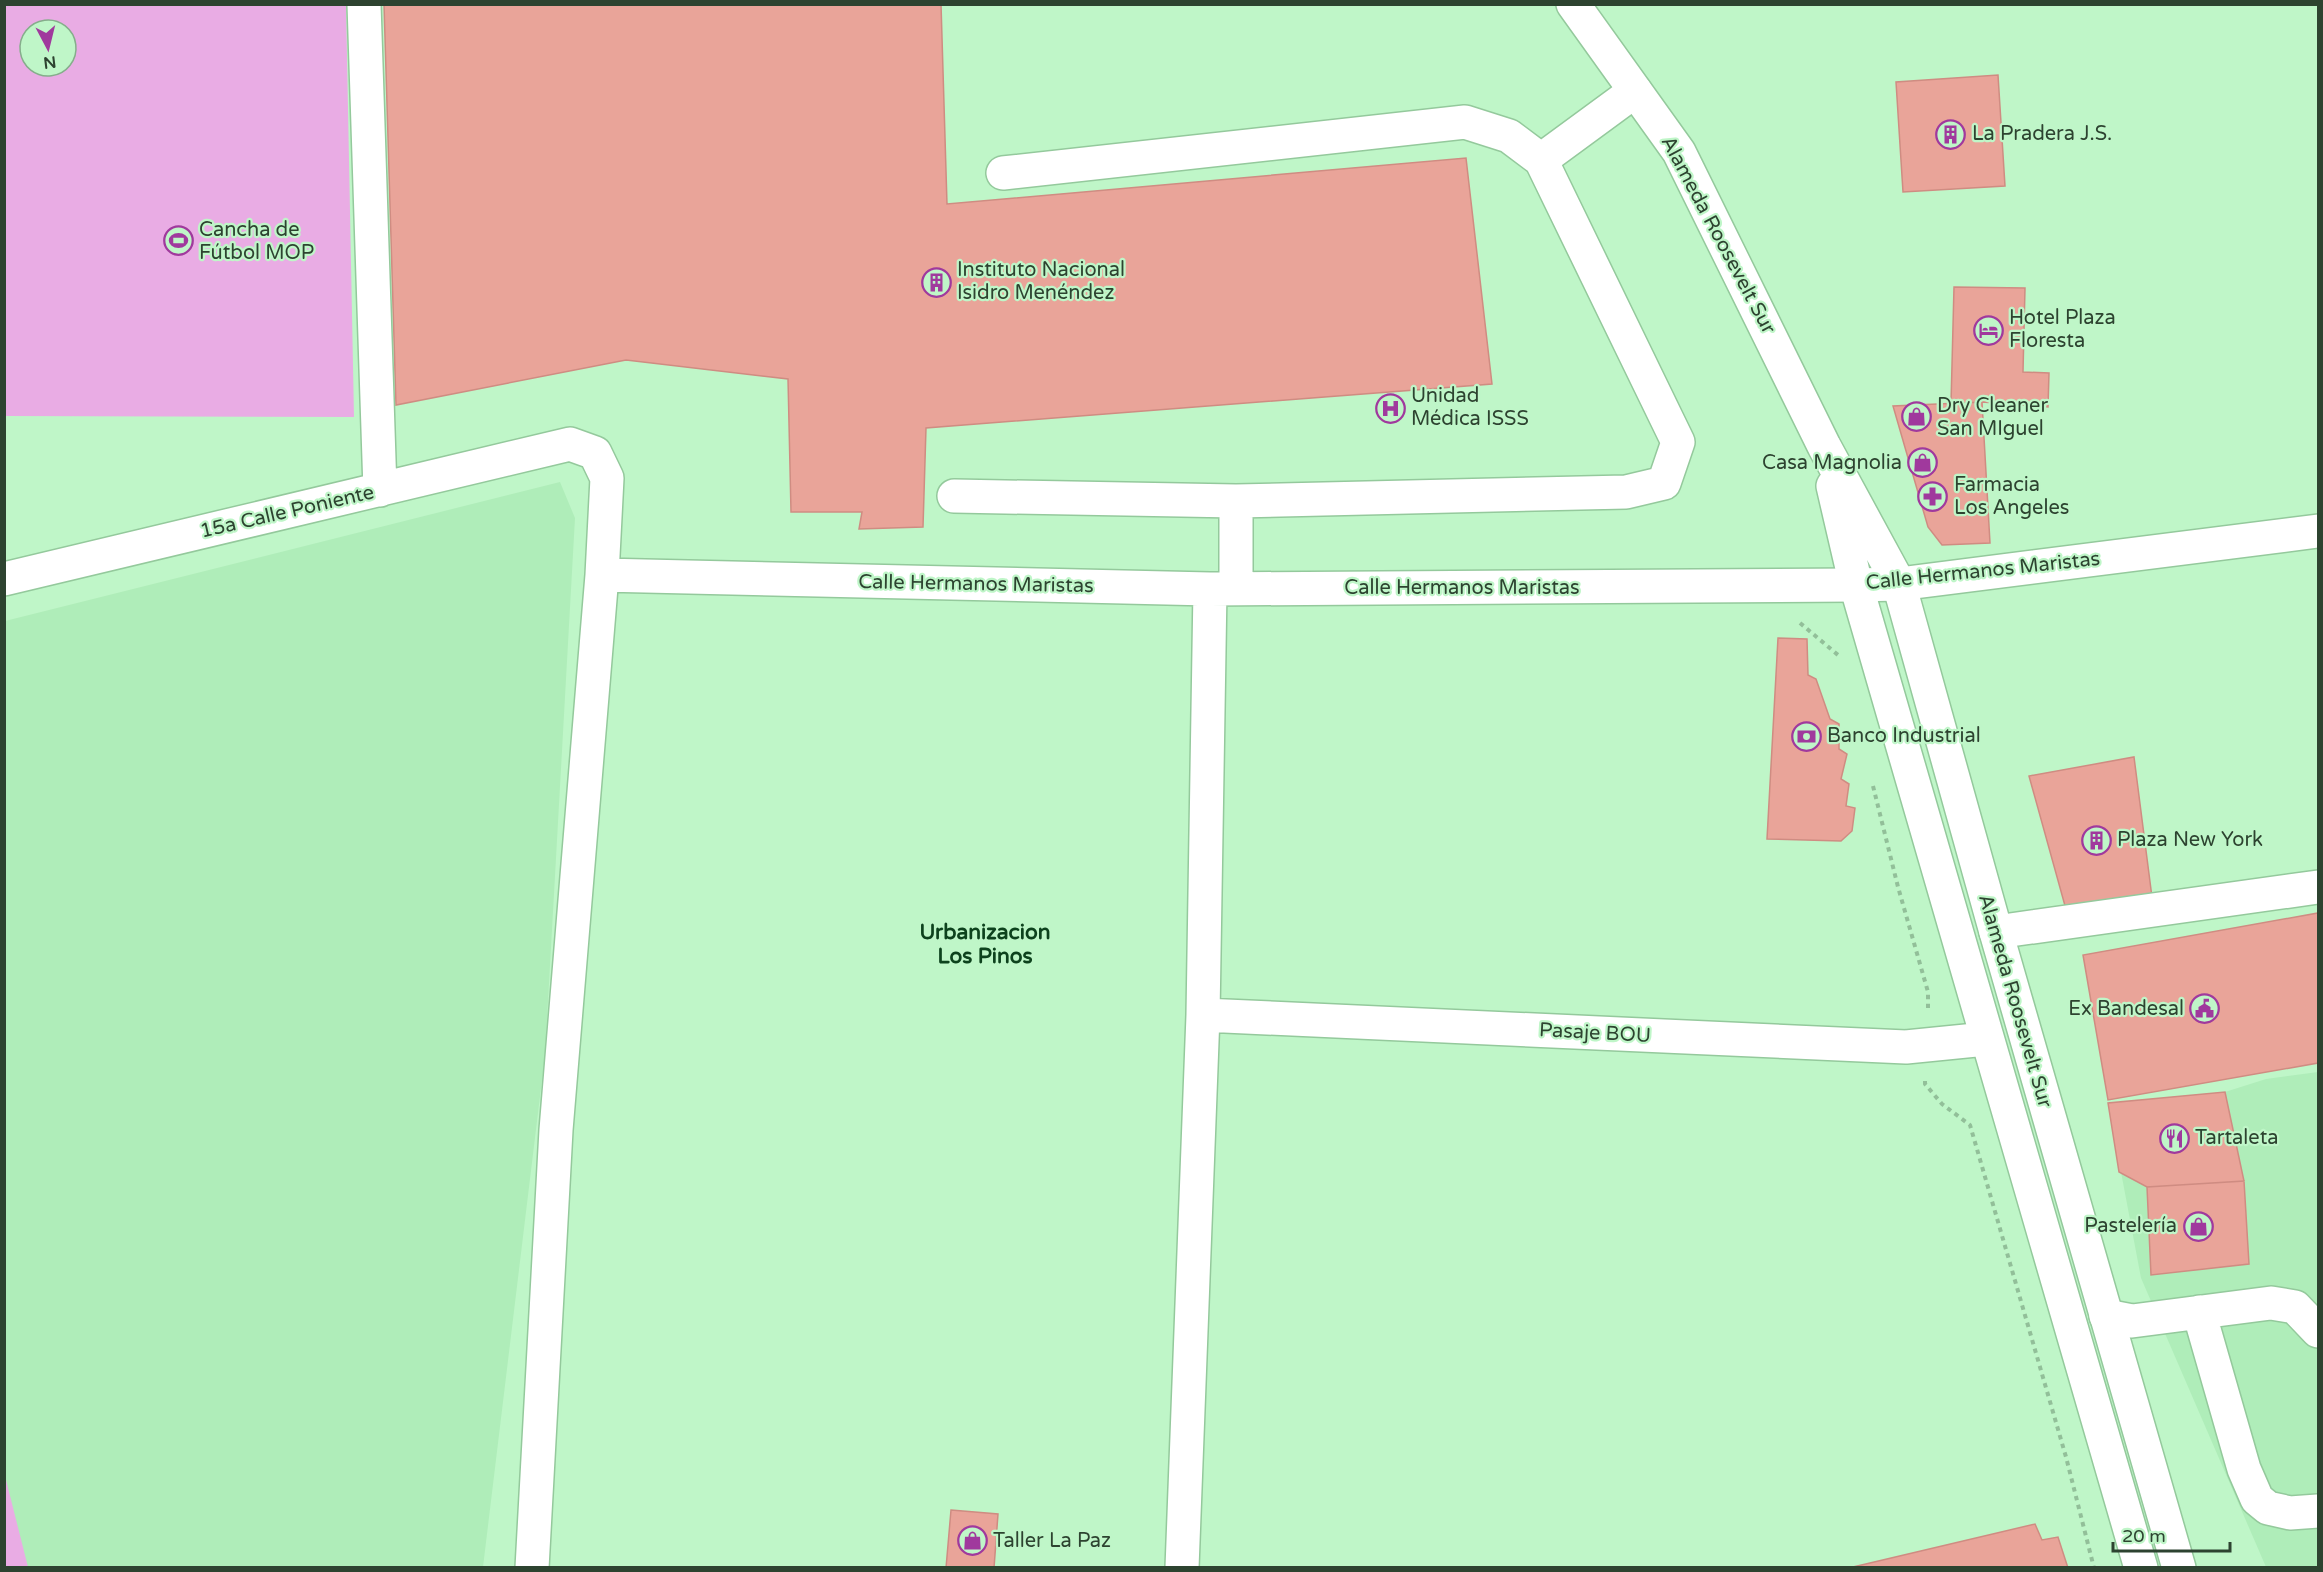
<svg xmlns="http://www.w3.org/2000/svg" width="2323" height="1572" viewBox="0 0 2323 1572" font-family="'Varela Round',sans-serif">
  <style>
    .built { fill: #afedb9 }
    .green { fill: #e9ace4; fill-rule: evenodd }
    .building { fill: #e9a499; stroke: #cf8c82; stroke-width: 1.5 }
    .lines { fill: none; stroke-linecap: round; stroke-linejoin: round }
    .minor-casing { stroke: #94c99c; stroke-width: 36 }
    .highway-casing { stroke: #94c99c; stroke-width: 36 }
    .path { stroke: #92bf99; stroke-width: 4; stroke-dasharray: 4.5 4.5; stroke-linecap: butt }
    .minor { stroke: #fff; stroke-width: 33 }
    .highway { stroke: #fff; stroke-width: 33 }
    .labels { text-anchor: middle; dominant-baseline: central; stroke-width: 4.5; stroke-linejoin: round; paint-order: stroke }
    .poi-label { font-size: 20px; fill: #2d4330; stroke: #bff6c8; text-anchor: start }
    .street-label { font-size: 20px; fill: #2d4330; stroke: #bff6c8 }
    .neighbourhood-label { font-size: 21px; font-weight: bold; fill: #0d421d; stroke: #bff6c8 }
  </style>
  <rect width="100%" height="100%" fill="#bff6c8"/>
  <path class="built" d="M 560,482 L 575,518 L 545,1055 L 483,1567 L 5,1568 L 5,621 Z
    M 2318,1072 L 2318,1567 L 2266,1567 L 2141,1278 L 2108,1103 L 2225,1092 L 2266,1079 Z"/>
  <path class="green" d="M 5,4 L 346,5 L 354,417 L 5,416 ZM 30,30 L 66,30 L 66,66 L 30,66 Z
    M 5,1476 L 28,1567 L 5,1567 Z"/>
  <path class="building" d="M 384,4 L 941,4 L 947,204 L 1466,158 L 1492,384 L 926,428 L 923,527 L 859,529 L 862,512 L 791,512 L 788,379 L 626,360 L 396,405 Z
    M 1998,75 L 2005,186 L 1903,192 L 1896,82 Z
    M 1954,287 L 2025,288 L 2023,372 L 2049,373 L 2048,407 L 1982,402 L 1951,404 Z
    M 1982,402 L 1990,543 L 1942,545 L 1928,527 L 1893,406 Z
    M 1778,638 L 1807,639 L 1808,675 L 1816,679 L 1830,719 L 1839,724 L 1839,749 L 1847,754 L 1841,779 L 1849,784 L 1846,806 L 1855,808 L 1852,831 L 1841,841 L 1767,839 Z
    M 2134,757 L 2153,905 L 2067,913 L 2029,776 Z
    M 2318,913 L 2318,1063 L 2108,1100 L 2083,955 Z
    M 2225,1092 L 2244,1181 L 2147,1187 L 2119,1172 L 2108,1103 Z
    M 2244,1181 L 2249,1264 L 2151,1275 L 2147,1187 Z
    M 951,1510 L 998,1514 L 994,1568 L 946,1568 Z
    M 2035,1524 L 2042,1540 L 2058,1537 L 2068,1568 L 1853,1567 Z"/>
  <g class="lines">
    <defs>
      <path id="minor" d="M 364,4 L 380,490
        M 1541,160 L 1635,91
        M 954,496 L 1236,501 L 1626,492 L 1664,483 L 1678,442 L 1541,160 L 1509,136 L 1465,122 L 1003,173
        M 1236,501 L 1236,589
        M 602,575 L 1210,589 L 1856,585 L 1899,584 L 2318,531
        M 4,579 L 570,444 L 595,453 L 607,478 L 602,575 L 556,1130 L 532,1568
        M 1996,932 L 2318,887
        M 1203,1015 L 1906,1047 L 1986,1039
        M 2199,1312 L 2244,1469 L 2257,1499 L 2268,1508 L 2290,1513 L 2318,1511
        M 2106,1316 L 2132,1321 L 2271,1303 L 2295,1307 L 2318,1331
        M 1182,1568 L 1203,1015 L 1210,589"/>
      <path id="highway" d="M 1573,4 L 1679,152 L 1824,446 L 1899,584 L 1996,932 L 2179,1568
        M 1833,486 L 1856,585 L 2141,1568"/>
    </defs>
    <use href="#minor" class="minor-casing"/>
    <use href="#highway" class="highway-casing"/>
    <path class="path" d="M 1800,623 L 1838,655
      M 1873,786 L 1898,887 L 1928,992 L 1928,1008
      M 1925,1081 L 1925,1084 L 1942,1104 L 1970,1125 L 2066,1457 L 2094,1568"/>
    <use href="#minor" class="minor"/>
    <use href="#highway" class="highway"/>
  </g>
  <defs>
    <symbol id="building-ring" viewBox="-11 -11 22 22"><circle r="9.5" fill="#bff6c8" stroke="#a0399d" stroke-width="1.5"/><path d="M-4-6H4V6H1V3H-1V6H-4ZM-2.5-4.3h1.7v1.8h-1.7ZM.8-4.3h1.7v1.8H.8ZM-2.5-1h1.7V.8h-1.7ZM.8-1h1.7V.8H.8Z" fill="#a0399d"/></symbol>
    <symbol id="stadium-ring" viewBox="-11 -11 22 22"><circle r="9.5" fill="#bff6c8" stroke="#a0399d" stroke-width="1.5"/><path d="M0-5a6.5 5 0 1 0 0 10a6.5 5 0 1 0 0-10ZM-3.5-1.8h7v3.6h-7Z" fill="#a0399d"/></symbol>
    <symbol id="hotel-ring" viewBox="-11 -11 22 22"><circle r="9.5" fill="#bff6c8" stroke="#a0399d" stroke-width="1.5"/><path d="M-6-4.5h1.5V1H6V5H4.5V3h-9V5H-6ZM-4 0a1.8 1.8 0 1 1 3.6 0ZM.5 0V-2.5h3Q6-2.5 6 0Z" fill="#a0399d"/></symbol>
    <symbol id="hospital-ring" viewBox="-11 -11 22 22"><circle r="9.5" fill="#bff6c8" stroke="#a0399d" stroke-width="1.5"/><path d="M-5-5h3v3.5h4V-5h3V5h-3V1.5h-4V5h-3Z" fill="#a0399d"/></symbol>
    <symbol id="shop-ring" viewBox="-11 -11 22 22"><circle r="9.5" fill="#bff6c8" stroke="#a0399d" stroke-width="1.5"/><path d="M-5-2.5h2.3a2.7 3.5 0 0 1 5.4 0H5L5.5 6h-11ZM-1.5-2.5h3a1.5 2.3 0 0 0-3 0Z" fill="#a0399d"/></symbol>
    <symbol id="pharmacy-ring" viewBox="-11 -11 22 22"><circle r="9.5" fill="#bff6c8" stroke="#a0399d" stroke-width="1.5"/><path d="M-2-6h4v4h4v4h-4v4h-4v-4h-4v-4h4Z" fill="#a0399d"/></symbol>
    <symbol id="bank-ring" viewBox="-11 -11 22 22"><circle r="9.5" fill="#bff6c8" stroke="#a0399d" stroke-width="1.5"/><path d="M-6-4H6V4H-6ZM0-2.3a2.3 2.3 0 1 0 0 4.6a2.3 2.3 0 1 0 0-4.6Z" fill="#a0399d"/></symbol>
    <symbol id="civic-ring" viewBox="-11 -11 22 22"><circle r="9.5" fill="#bff6c8" stroke="#a0399d" stroke-width="1.5"/><path d="M-.6-6.5H3V-4.5H.6V-3L4-1V1h2V6H-6V1h2V-1L-.6-3ZM-1.2 2.5V6h2.4V2.5Z" fill="#a0399d"/></symbol>
    <symbol id="restaurant-ring" viewBox="-11 -11 22 22"><circle r="9.5" fill="#bff6c8" stroke="#a0399d" stroke-width="1.5"/><path d="M-5-6h1v4h1v-4h1v4h1v-4h1v5L-1.5 .5V6h-2V.5L-5-1ZM5-6V6H3V1.5H1.5Q1.5-4 5-6Z" fill="#a0399d"/></symbol>
  </defs>
  <g fill-rule="evenodd">
    <use href="#building-ring" x="1934" y="118" width="33" height="33"/>
    <use href="#stadium-ring" x="162" y="224" width="33" height="33"/>
    <use href="#building-ring" x="920" y="266" width="33" height="33"/>
    <use href="#hotel-ring" x="1972" y="314" width="33" height="33"/>
    <use href="#hospital-ring" x="1374" y="392" width="33" height="33"/>
    <use href="#shop-ring" x="1900" y="400" width="33" height="33"/>
    <use href="#shop-ring" x="1906" y="446" width="33" height="33"/>
    <use href="#pharmacy-ring" x="1916" y="480" width="33" height="33"/>
    <use href="#bank-ring" x="1790" y="720" width="33" height="33"/>
    <use href="#building-ring" x="2080" y="824" width="33" height="33"/>
    <use href="#civic-ring" x="2188" y="992" width="33" height="33"/>
    <use href="#restaurant-ring" x="2158" y="1122" width="33" height="33"/>
    <use href="#shop-ring" x="2182" y="1210" width="33" height="33"/>
    <use href="#shop-ring" x="956" y="1524" width="33" height="33"/>
  </g>
  <g class="labels">
    <g class="poi-label">
      <text x="1972" y="134">La Pradera J.S.</text>
      <text x="199" y="230">Cancha de<tspan x="199" dy="23">Fútbol MOP</tspan></text>
      <text x="957" y="270">Instituto Nacional<tspan x="957" dy="23">Isidro Menéndez</tspan></text>
      <text x="2009" y="318">Hotel Plaza<tspan x="2009" dy="23">Floresta</tspan></text>
      <text x="1411" y="396">Unidad<tspan x="1411" dy="23">Médica ISSS</tspan></text>
      <text x="1937" y="406">Dry Cleaner<tspan x="1937" dy="23">San MIguel</tspan></text>
      <text x="1902" y="463" text-anchor="end">Casa Magnolia</text>
      <text x="1954" y="485">Farmacia<tspan x="1954" dy="23">Los Angeles</tspan></text>
      <text x="1827" y="736">Banco Industrial</text>
      <text x="2117" y="840">Plaza New York</text>
      <text x="2184" y="1009" text-anchor="end">Ex Bandesal</text>
      <text x="2195" y="1138">Tartaleta</text>
      <text x="2177" y="1226" text-anchor="end">Pastelería</text>
      <text x="993" y="1541">Taller La Paz</text>
    </g>
    <g class="street-label">
      <text transform="translate(1718 235) rotate(62)">Alameda Roosevelt Sur</text>
      <text transform="translate(287 512) rotate(-13)">15a Calle Poniente</text>
      <text transform="translate(1983 571) rotate(-6)">Calle Hermanos Maristas</text>
      <text transform="translate(976 584) rotate(1)">Calle Hermanos Maristas</text>
      <text x="1462" y="588">Calle Hermanos Maristas</text>
      <text transform="translate(2015 1001) rotate(74)">Alameda Roosevelt Sur</text>
      <text transform="translate(1595 1033) rotate(3)">Pasaje BOU</text>
    </g>
    <g class="neighbourhood-label">
      <text x="985" y="932">Urbanizacion<tspan x="985" dy="24">Los Pinos</tspan></text>
    </g>
  </g>
  <rect width="2323" height="1572" fill="none" stroke="#2d4330" stroke-width="12"/>
  <g transform="translate(48 48) rotate(173)"><circle r="28" fill="#bff6c8" stroke="#85ae8b" stroke-width="1.5"/>
  <path d="M0-4.5L10 22L0 15L-10 22Z" fill="#a0399d"/>
  <text y="-9" font-size="16" font-weight="bold" text-anchor="middle" fill="#2d4330">N</text>
  </g>
  <path d="M2113 1542v9h117v-9" fill="none" stroke="#2d4330" stroke-width="3"/>
  <text x="2122" y="1542" font-size="18" fill="#2d4330" stroke="#bff6c8" stroke-width="4.5" paint-order="stroke">20 m</text>
</svg>
